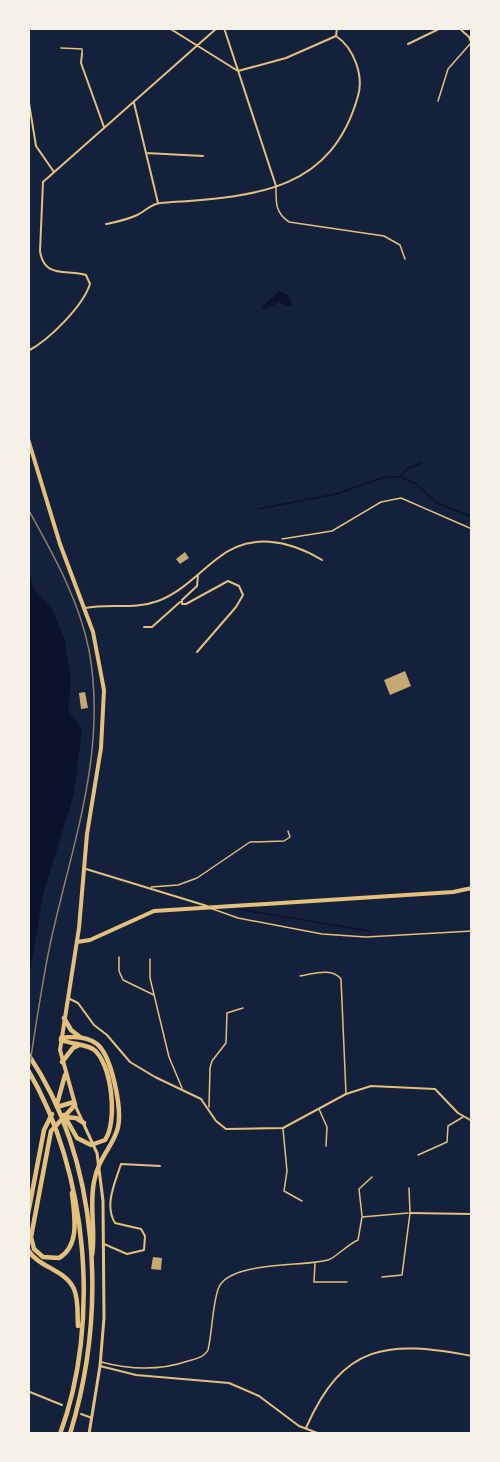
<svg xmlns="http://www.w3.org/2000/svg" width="500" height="1462" viewBox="0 0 500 1462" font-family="Inter,sans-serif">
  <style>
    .water { fill: #0b132b }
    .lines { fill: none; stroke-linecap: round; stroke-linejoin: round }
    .stream { stroke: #0b132b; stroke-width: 1.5 }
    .building { fill: #c6a872 }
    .path { stroke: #e5c07b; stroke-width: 1.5 }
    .service { stroke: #e5c07b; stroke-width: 1.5 }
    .minor { stroke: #e5c07b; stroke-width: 2 }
    .tertiary { stroke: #e5c07b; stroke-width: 3 }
    .secondary { stroke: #e5c07b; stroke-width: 4 }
    .motorway { stroke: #e5c07b; stroke-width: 4.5 }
    .rail { stroke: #918062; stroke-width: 1.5 }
  </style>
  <rect width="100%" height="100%" fill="#14213d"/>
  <path class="water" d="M 280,291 L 288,295 L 293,305 L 288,307 L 279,302 L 265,310 L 261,307 Z
    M 29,570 L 34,589 L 52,609 L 65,640 L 71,682 L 68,710 L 82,729 L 74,794 L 44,891 L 29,977 Z"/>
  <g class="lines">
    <path class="stream" d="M 401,476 L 408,468 L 422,463
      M 258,509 L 336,494 L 385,477 L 401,477 L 416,484 L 437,503 L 472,517
      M 238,909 L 369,931"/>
  </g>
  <path class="building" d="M 185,552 L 189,558 L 180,564 L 176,559 Z
    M 405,671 L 411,686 L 390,695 L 384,680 Z
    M 85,692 L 88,708 L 81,709 L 79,693 Z
    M 153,1257 L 162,1258 L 161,1270 L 151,1269 Z"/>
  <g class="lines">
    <path class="path" d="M 282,539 L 332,531 L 381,502 L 401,498 L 472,529"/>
    <path class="service" d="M 61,48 L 82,49 L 82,54
      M 438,101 L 448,69 L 470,44
      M 276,187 C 276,202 275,213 289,222 L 384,236 L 400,245 L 405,259
      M 151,887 L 178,885 L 197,878 L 250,842 L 284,841 L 290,837 L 288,831
      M 210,908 L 238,918 L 322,934 L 366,937 L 472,931
      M 119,957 L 119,971 L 123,980 L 154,995
      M 150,959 L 150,978 L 169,1057 L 182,1088
      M 300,976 C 313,974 332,967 341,979 L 346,1094
      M 209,1107 L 210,1068 L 212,1061 L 226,1043 L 227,1013 L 243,1008
      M 319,1109 L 327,1127 L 326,1146
      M 283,1129 L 287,1171 L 284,1191 L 302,1201
      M 418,1155 L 447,1142 L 448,1126 L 463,1117
      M 362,1216 L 359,1189 L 372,1177
      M 315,1263 L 314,1282 L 347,1282
      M 382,1277 L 402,1275 L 410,1213 L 409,1188
      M 101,1362 C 131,1370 159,1371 188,1361 C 196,1359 204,1357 208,1350 C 212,1334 213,1299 219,1287 C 231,1261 303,1267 328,1260 C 334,1259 348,1244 358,1240 L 362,1217 L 408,1213"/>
    <path class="minor" d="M 169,28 L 238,71
      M 224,28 L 276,186
      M 459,28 L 469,37 L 472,45
      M 336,36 L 337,28
      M 408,44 L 441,28
      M 82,54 L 81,63 L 104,127
      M 238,71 L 286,58 L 336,36
      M 28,97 L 36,146 L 54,172
      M 134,103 L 158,203
      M 146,153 L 203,156
      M 106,224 C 116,222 127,220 137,215 C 144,212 152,203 161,203 C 249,196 330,196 358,96 C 364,76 354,48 336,36
      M 28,351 C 49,340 83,306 90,284 L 86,275 C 67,269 44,279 40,251 L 43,182 L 217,28
      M 85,608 C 109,603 134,610 158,601 C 182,592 198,573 218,558 C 250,532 289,540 322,560
      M 144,627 L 152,627 L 180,602
      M 197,652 L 236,607 L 243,595 L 239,586 L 228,581 L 186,604 L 182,604 L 182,600 L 197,586 L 198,575
      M 86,869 L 207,906
      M 68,998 L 78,1003 L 94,1025 L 107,1035 L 130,1062 L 155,1077 L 201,1099 L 216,1121 L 226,1129 L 283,1128 L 346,1094 L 371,1086 L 435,1089 L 458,1113 L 472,1121
      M 410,1213 L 472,1214
      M 104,1244 L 127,1254 L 144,1250 L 145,1236 L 141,1229 L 115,1223 C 104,1205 115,1183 121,1164 L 160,1166
      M 100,1366 L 136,1375 L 229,1383 L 259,1396 L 299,1426 L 320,1434
      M 30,1392 L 62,1405
      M 81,1414 L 92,1418
      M 306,1428 C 343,1343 388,1340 472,1356"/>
    <path class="tertiary" d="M 75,1105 L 97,1153 L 103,1201 L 104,1318 L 100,1366 L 89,1434"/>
    <path class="secondary" d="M 28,439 L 60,544 L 93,632 L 104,690 L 101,748 L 87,834 L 79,928 L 60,1050 L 75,1104
      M 77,942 L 90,940 L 154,911 L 453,892 L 472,888"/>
    <path class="motorway" d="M 64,1018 L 71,1030 L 80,1037
      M 61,1038 C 73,1036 87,1036 97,1044 C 112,1056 122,1109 118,1127 C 114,1146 98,1157 94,1182 C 89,1206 96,1231 92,1255
      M 61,1040 C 71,1044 85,1044 93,1049 C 112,1062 118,1122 105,1140 L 91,1145 L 77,1138 L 64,1115
      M 28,1054 C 101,1162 107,1313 70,1434
      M 62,1062 L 73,1048 L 79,1045
      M 28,1070 C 88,1171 101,1323 60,1434
      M 57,1104 L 65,1075
      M 57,1107 L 74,1102
      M 64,1117 L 76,1118 L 84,1123
      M 72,1193 C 74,1214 81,1245 59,1258 L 43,1257 L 34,1249 L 31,1237 L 51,1131 L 75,1105
      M 28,1214 L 44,1130 L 52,1114
      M 28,1250 C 39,1268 65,1269 74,1289 C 79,1301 77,1314 78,1326"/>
    <path class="rail" d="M 28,509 C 53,554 79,600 89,650 C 108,753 71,847 50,945 C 41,988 35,1032 28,1076"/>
  </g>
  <rect width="500" height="1462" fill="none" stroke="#f6f1e7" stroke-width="60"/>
</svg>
